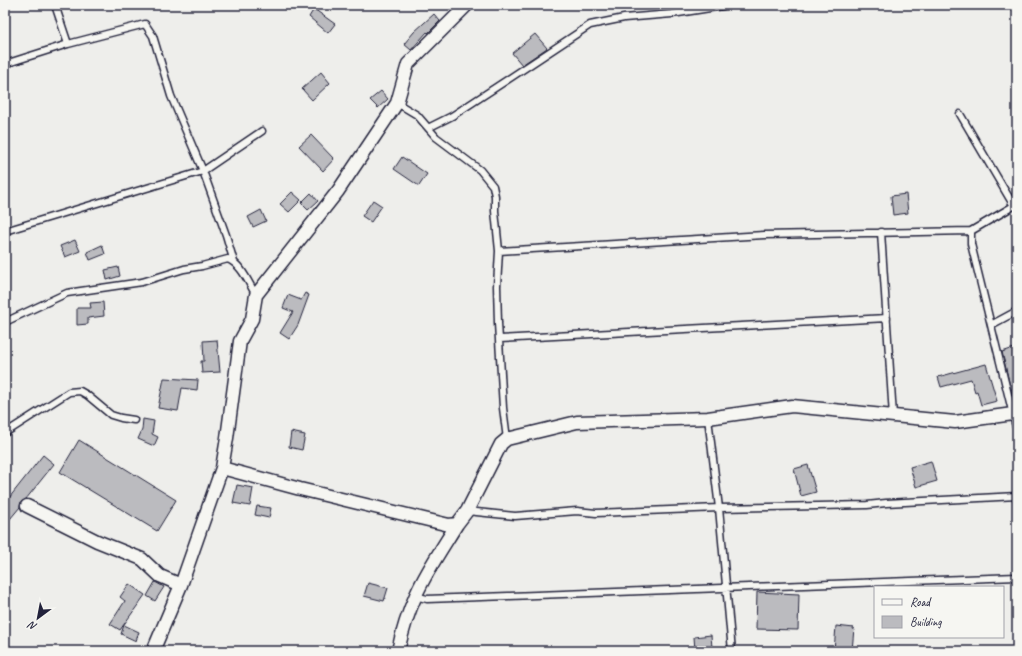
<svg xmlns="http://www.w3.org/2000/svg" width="1022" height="656" viewBox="0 0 1022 656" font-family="Caveat,sans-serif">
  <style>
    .building { fill: #bbbbbf; stroke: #22223b }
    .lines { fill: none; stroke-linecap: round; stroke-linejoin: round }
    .service-casing { stroke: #22223b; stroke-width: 9 }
    .minor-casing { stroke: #22223b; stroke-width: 15 }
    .service { stroke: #f6f6f2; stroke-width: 6 }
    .minor { stroke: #f6f6f2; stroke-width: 12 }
  </style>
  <rect width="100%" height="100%" fill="#eeeeeb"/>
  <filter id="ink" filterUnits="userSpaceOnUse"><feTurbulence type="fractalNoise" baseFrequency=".025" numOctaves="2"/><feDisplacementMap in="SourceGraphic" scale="8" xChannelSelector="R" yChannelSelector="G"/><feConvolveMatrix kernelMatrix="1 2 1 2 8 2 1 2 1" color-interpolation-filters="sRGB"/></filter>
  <g filter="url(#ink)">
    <path class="building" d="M 314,9 L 335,24 L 328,33 L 309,17 Z
      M 434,14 L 440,21 L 428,33 L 427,32 L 411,50 L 404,44 L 414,32 Z
      M 535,34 L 547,48 L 522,65 L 512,53 Z
      M 321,72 L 330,83 L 312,100 L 302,89 Z
      M 381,91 L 388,99 L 378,108 L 370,100 Z
      M 311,135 L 334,159 L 323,171 L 299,146 Z
      M 402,157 L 427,174 L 419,186 L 394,169 Z
      M 292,192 L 301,200 L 289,212 L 280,204 Z
      M 311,193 L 318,201 L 308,210 L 301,203 Z
      M 906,194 L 908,213 L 893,215 L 891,196 Z
      M 373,200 L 382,206 L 371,222 L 362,216 Z
      M 261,210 L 266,221 L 253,227 L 248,217 Z
      M 75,240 L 80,251 L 65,257 L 60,246 Z
      M 102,245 L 105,254 L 90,260 L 87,252 Z
      M 118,267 L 120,276 L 107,280 L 105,270 Z
      M 305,293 L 309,295 L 298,325 L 289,339 L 280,333 L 293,312 L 283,308 L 288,295 L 301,300 Z
      M 103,302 L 104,316 L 88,318 L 88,324 L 77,325 L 77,308 L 91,308 L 90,303 Z
      M 217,340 L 220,372 L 202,373 L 201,361 L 204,361 L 203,341 Z
      M 1017,347 L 1017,400 L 1016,400 L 1010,386 L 1002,352 Z
      M 986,364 L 997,401 L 981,405 L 977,391 L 975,392 L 971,379 L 941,387 L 938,377 Z
      M 164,378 L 198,380 L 197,390 L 182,388 L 178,411 L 158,408 Z
      M 143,419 L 154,421 L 152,434 L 158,437 L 154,446 L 138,439 L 142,430 Z
      M 291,432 L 305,435 L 302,450 L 289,447 Z
      M 79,440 L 176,500 L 157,531 L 60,472 Z
      M 43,455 L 54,464 L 26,499 L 21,502 L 20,507 L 5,525 L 5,503 Z
      M 931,461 L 937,481 L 916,487 L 910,467 Z
      M 808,465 L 816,492 L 801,496 L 794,469 Z
      M 237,485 L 253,488 L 250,506 L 233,503 Z
      M 257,506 L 271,508 L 269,518 L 255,515 Z
      M 155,582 L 164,587 L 155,601 L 147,596 Z
      M 368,583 L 388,588 L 384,601 L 364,596 Z
      M 129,584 L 145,595 L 120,630 L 110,624 L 125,601 L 120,597 Z
      M 757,592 L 799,594 L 798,630 L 756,629 Z
      M 124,625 L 139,632 L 136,641 L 121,634 Z
      M 836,626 L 854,628 L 852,651 L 834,651 Z
      M 711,635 L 712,648 L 695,650 L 694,637 Z"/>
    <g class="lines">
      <defs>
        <path id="service" d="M 55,5 L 68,44 L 145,24 L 153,36 L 171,96 L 203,171 L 226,235 L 234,262
          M 5,64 L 68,44
          M 397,103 L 417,115 L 436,137 L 480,170 L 493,186 L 495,196 L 495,211 L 499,251 L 497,286 L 498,323 L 503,408 L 507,439
          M 960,114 L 1014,206
          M 428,128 L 452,116 L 507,80 L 590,25 L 624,18 L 672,14 L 729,5
          M 5,231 L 203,171 L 262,131
          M 971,231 L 971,244 L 1017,431
          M 881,232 L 893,416
          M 499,251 L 764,235 L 971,231 L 1017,204
          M 5,322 L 67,293 L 142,282 L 184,269 L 202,266 L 228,259 C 242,265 248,282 256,295
          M 991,325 L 1017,311
          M 500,339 L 887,318
          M 708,418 L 719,508 L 732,651
          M 5,433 L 69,392 L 80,391 L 87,395 L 111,415 L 121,418 L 134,420
          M 467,511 L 515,516 L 577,511 L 596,513 L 719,508 L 867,505 L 886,503 L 1017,496
          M 415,596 L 427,599 L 1017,577"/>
        <path id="minor" d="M 222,468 L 300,489 L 449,525 L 457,524 L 467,511 L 501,444 L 507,439 L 577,422 L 708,418 L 792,406 L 955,422 L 1013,414 L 1017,411
          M 27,506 L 97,541 L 142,559 L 160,576 L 181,585
          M 153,651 L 181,585 L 222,468 L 227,438 L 240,341 L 252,319 L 256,295 L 338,191 L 397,103 L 408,64 L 467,5
          M 398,651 C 402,632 408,613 416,595 C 427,570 443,547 457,524"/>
      </defs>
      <use href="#service" class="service-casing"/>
      <use href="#minor" class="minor-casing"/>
      <use href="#service" class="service"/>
      <use href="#minor" class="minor"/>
    </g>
  </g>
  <rect width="1022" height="656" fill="none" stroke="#f6f6f2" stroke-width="20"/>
  <rect x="10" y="10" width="1002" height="636" fill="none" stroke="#22223b" stroke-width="1.5" filter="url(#ink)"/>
  <rect x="874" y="586" width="130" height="52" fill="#f6f6f2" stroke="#a1a1a9"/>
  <rect x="882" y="599" width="20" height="6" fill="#f6f6f2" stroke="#a1a1a9"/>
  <text x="910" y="606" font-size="12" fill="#22223b">Road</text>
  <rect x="882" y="616" width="20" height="12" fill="#bbbbbf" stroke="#a1a1a9"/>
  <text x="910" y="626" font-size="12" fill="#22223b">Building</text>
  <g transform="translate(38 618) rotate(212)" stroke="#f6f6f2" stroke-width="3" paint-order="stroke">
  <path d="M0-3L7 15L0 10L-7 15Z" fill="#22223b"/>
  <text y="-6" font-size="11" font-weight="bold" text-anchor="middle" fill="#22223b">N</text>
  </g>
</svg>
